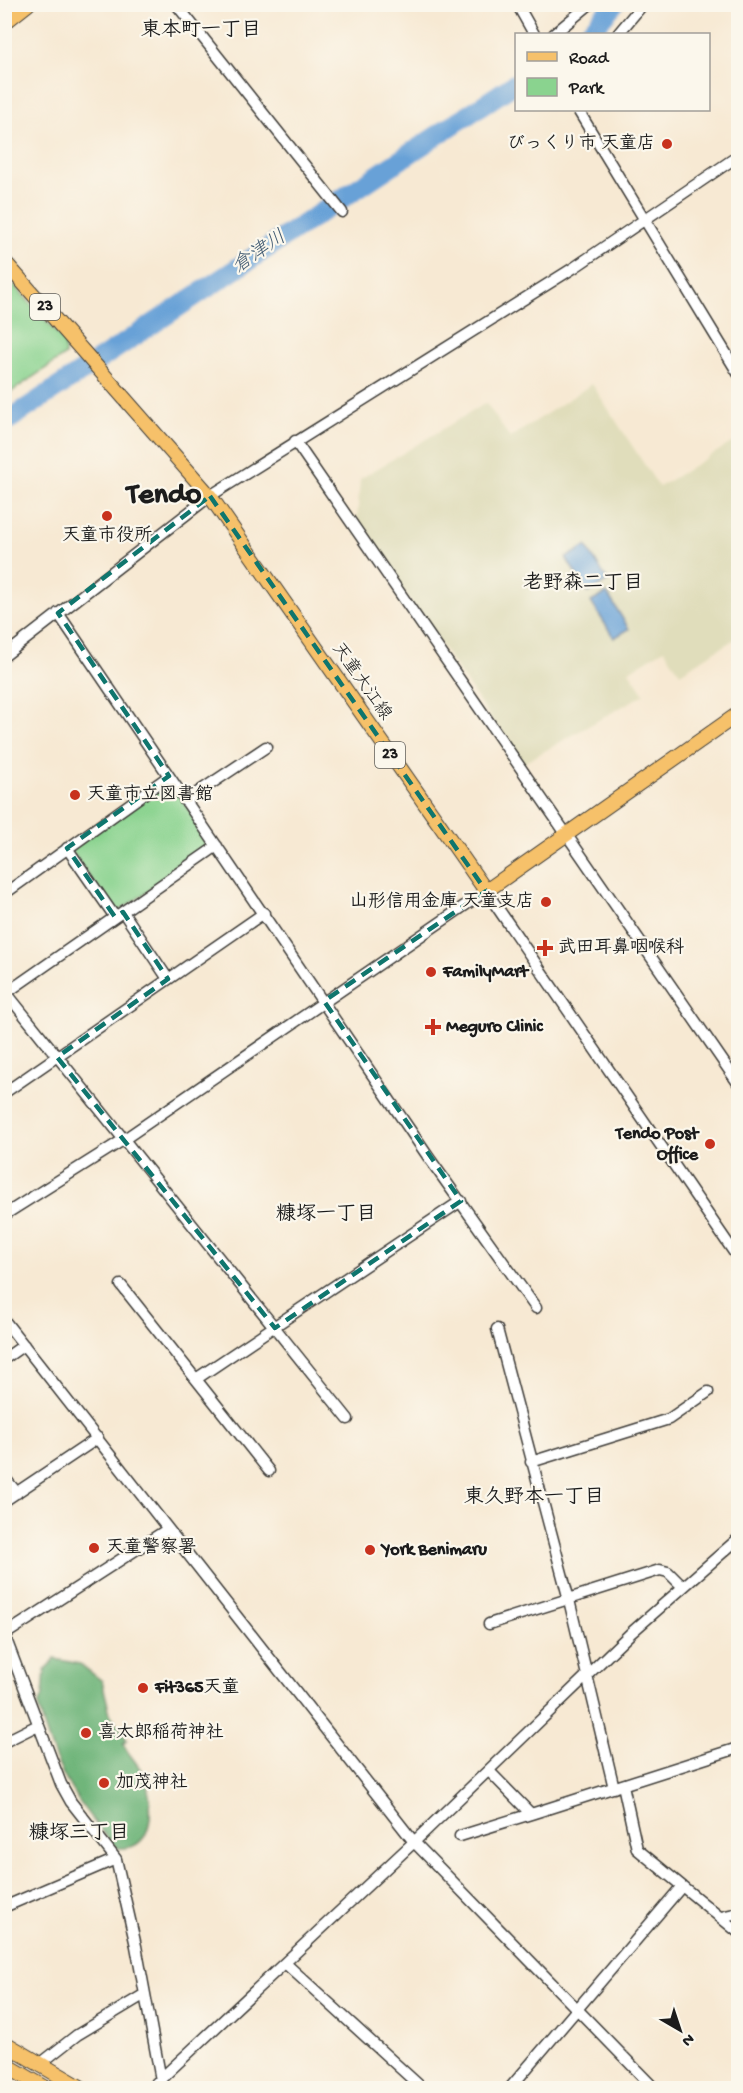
<svg xmlns="http://www.w3.org/2000/svg" width="743" height="2093" viewBox="0 0 743 2093" font-family="'Gochi Hand','Klee One',sans-serif">
  <style>
    .built { fill: #e0ddbb }
    .green { fill: #8ad38f; stroke: #537856; stroke-width: 1.5 }
    .forest { fill: #6fb57a; stroke: #46684b; stroke-width: 1.5 }
    .water { fill: #68a1d7; stroke: #425e7a; stroke-width: 1.5 }
    .lines { fill: none; stroke-linecap: round; stroke-linejoin: round }
    .river { stroke: #68a1d7; stroke-width: 20 }
    .minor-casing { stroke: #3d3b37; stroke-width: 13 }
    .major-casing { stroke: #3d3b37; stroke-width: 16 }
    .highway-casing { stroke: #3d3b37; stroke-width: 17 }
    .minor { stroke: #fff; stroke-width: 10 }
    .major { stroke: #f6c16b; stroke-width: 14 }
    .highway { stroke: #f6c16b; stroke-width: 15 }
    .marked { fill: none; stroke: #0f766e; stroke-width: 4.5; stroke-dasharray: 12 8; stroke-linejoin: round }
    .poi-dot { fill: #c8321e; stroke: #fbf7ec; stroke-width: 2 }
    .labels { text-anchor: middle; dominant-baseline: central; stroke-width: 4.5; stroke-linejoin: round; paint-order: stroke }
    .shield { fill: #fbf7ec; stroke: #5f5e5a; stroke-width: 1.5 }
    .shield-label { font-size: 16px; font-weight: bold; fill: #1c1c1c }
    .poi-label { font-size: 18px; font-weight: bold; fill: #1c1c1c; stroke: #fbf7ec; text-anchor: start }
    .street-label { font-size: 18px; fill: #1c1c1c; stroke: #fbf7ec }
    .neighbourhood-label { font-size: 20px; font-weight: bold; fill: #1c1c1c; stroke: #fbf7ec }
    .water-label { font-size: 20px; font-style: italic; fill: #3e5870; stroke: #fbf7ec }
    .town-label { font-size: 30px; font-weight: bold; fill: #1c1c1c; stroke: #fbf7ec }
  </style>
  <rect width="100%" height="100%" fill="#fbf7ec"/>
  <filter id="ink" filterUnits="userSpaceOnUse"><feTurbulence type="fractalNoise" baseFrequency=".0167" numOctaves="2"/><feDisplacementMap in="SourceGraphic" scale="12" xChannelSelector="R" yChannelSelector="G"/><feConvolveMatrix kernelMatrix="1 2 1 2 8 2 1 2 1" color-interpolation-filters="sRGB"/></filter>
  <filter id="wash" filterUnits="userSpaceOnUse"><feTurbulence type="fractalNoise" baseFrequency=".008" numOctaves="4" result="noise"/><feDisplacementMap in="SourceGraphic" scale="24" xChannelSelector="R" yChannelSelector="G"/><feGaussianBlur stdDeviation="1.35" result="paint"/><feColorMatrix in="noise" values="0 0 0 0 0 0 0 0 0 0 0 0 0 0 0 0 0 1.4 0 .05"/><feComposite in="paint" operator="in"/></filter>
  <g filter="url(#wash)">
    <rect width="100%" height="100%" fill="#f7e9d3"/>
    <path class="built" d="M 592,384 L 659,487 L 738,439 L 738,637 L 680,673 L 664,649 L 629,671 L 644,694 L 522,764 L 357,522 L 360,479 L 486,403 L 510,438 Z"/>
    <path class="green" d="M 4,274 L 65,342 L 65,355 L 5,396 Z
      M 168,778 L 214,846 L 115,914 L 70,849 Z"/>
    <path class="forest" d="M 55,1659 L 80,1664 L 102,1681 L 110,1714 L 127,1740 L 123,1744 C 129,1756 139,1764 144,1776 C 154,1801 157,1852 117,1848 C 74,1802 54,1767 38,1705 L 43,1696 L 45,1669 Z"/>
    <path class="water" d="M 586,546 L 608,581 L 588,593 L 566,558 Z
      M 607,593 L 629,629 L 614,638 L 591,602 Z"/>
    <g class="lines">
      <path class="river" d="M 588,34 L 614,4
        M 4,423 L 516,83"/>
    </g>
  </g>
  <g filter="url(#ink)">
    <g class="lines">
      <defs>
        <path id="minor" d="M 176,4 L 342,212
          M 517,4 L 534,34
          M 554,34 L 590,4
          M 618,34 L 643,4
          M 578,110 L 738,373
          M 295,441 L 738,1083
          M 58,613 L 429,1158 L 536,1308
          M 4,656 L 210,496 L 575,267 L 738,156
          M 185,801 L 266,747
          M 67,848 L 115,917
          M 4,894 L 169,776
          M 123,912 L 168,979
          M 4,990 L 348,1419
          M 6,993 L 217,846
          M 4,1093 L 264,913
          M 4,1215 L 123,1140 L 486,891 L 738,1258
          M 121,1285 L 269,1471
          M 4,1320 L 414,1842 L 654,2088
          M 497,1329 L 569,1600 L 614,1788
          M 4,1359 L 24,1345
          M 196,1379 L 461,1201
          M 531,1462 L 669,1419 L 708,1392
          M 4,1477 L 17,1493
          M 4,1501 L 98,1438
          M 489,1624 L 660,1570 L 668,1572 L 682,1586
          M 4,1634 L 61,1784 L 71,1802 L 116,1859 L 136,1946 L 161,2080
          M 4,1635 L 168,1529
          M 4,1742 L 38,1725
          M 489,1771 L 531,1814 L 738,1748
          M 623,1785 L 637,1849 L 738,1932
          M 460,1836 L 531,1814
          M 4,1907 L 116,1859
          M 721,1917 L 738,1913
          M 285,1963 L 422,2088
          M 40,2064 L 77,2035 L 145,1994
          M 151,2088 L 414,1842 L 632,1632 L 738,1539
          M 510,2088 L 682,1886"/>
        <path id="major" d="M 4,23 L 28,4
          M 4,261 L 210,496 L 486,891 L 738,714"/>
        <path id="highway" d="M 4,2043 L 81,2088
          M 4,2064 L 45,2088"/>
      </defs>
      <use href="#minor" class="minor-casing"/>
      <use href="#major" class="major-casing"/>
      <use href="#highway" class="highway-casing"/>
      <use href="#minor" class="minor"/>
      <use href="#major" class="major"/>
      <use href="#highway" class="highway"/>
    </g>
  </g>
  <path class="marked" d="M 210,496 L 486,891 L 324,1001 L 461,1201 L 275,1328 L 57,1057 L 168,979 L 123,912 L 115,917 L 67,848 L 169,776 L 58,613 Z"/>
  <g class="poi-dot">
    <circle cx="667" cy="144" r="6"/>
    <circle cx="107" cy="516" r="6"/>
    <circle cx="75" cy="795" r="6"/>
    <circle cx="546" cy="902" r="6"/>
    <path d="M542 939h6v6h6v6h-6v6h-6v-6h-6v-6h6z"/>
    <circle cx="431" cy="972" r="6"/>
    <path d="M430 1018h6v6h6v6h-6v6h-6v-6h-6v-6h6z"/>
    <circle cx="710" cy="1144" r="6"/>
    <circle cx="94" cy="1548" r="6"/>
    <circle cx="370" cy="1550" r="6"/>
    <circle cx="143" cy="1688" r="6"/>
    <circle cx="86" cy="1733" r="6"/>
    <circle cx="104" cy="1783" r="6"/>
  </g>
  <g class="labels">
    <g class="shield">
      <rect x="30" y="294" width="30" height="26" rx="4.5"/>
      <rect x="375" y="742" width="30" height="26" rx="4.5"/>
    </g>
    <g class="shield-label">
      <text x="45" y="307">23</text>
      <text x="390" y="755">23</text>
    </g>
    <g class="poi-label">
      <text x="655" y="144" text-anchor="end">びっくり市 天童店</text>
      <text x="107" y="536" text-anchor="middle">天童市役所</text>
      <text x="87" y="795">天童市立図書館</text>
      <text x="534" y="902" text-anchor="end">山形信用金庫 天童支店</text>
      <text x="558" y="948">武田耳鼻咽喉科</text>
      <text x="443" y="972">FamilyMart</text>
      <text x="446" y="1027">Meguro Clinic</text>
      <text x="698" y="1134" text-anchor="end">Tendo Post<tspan x="698" dy="21">Office</tspan></text>
      <text x="106" y="1548">天童警察署</text>
      <text x="382" y="1550">York Benimaru</text>
      <text x="155" y="1688">Fit365天童</text>
      <text x="98" y="1733">喜太郎稲荷神社</text>
      <text x="116" y="1783">加茂神社</text>
    </g>
    <g class="street-label">
      <text transform="translate(361 682) rotate(55)">天童大江線</text>
    </g>
    <g class="neighbourhood-label">
      <text x="201" y="31">東本町一丁目</text>
      <text x="583" y="584">老野森二丁目</text>
      <text x="326" y="1215">糠塚一丁目</text>
      <text x="534" y="1498">東久野本一丁目</text>
      <text x="79" y="1834">糠塚三丁目</text>
    </g>
    <g class="water-label">
      <text transform="translate(260 253) rotate(-34)">倉津川</text>
    </g>
    <g class="town-label">
      <text x="164" y="496">Tendo</text>
    </g>
  </g>
  <rect width="743" height="2093" fill="none" stroke="#fbf7ec" stroke-width="24"/>
  <rect x="515" y="33" width="195" height="78" fill="#fbf7ec" stroke="#a29f99" stroke-width="1.5"/>
  <rect x="527" y="52" width="30" height="9" fill="#f6c16b" stroke="#a29f99" stroke-width="1.5"/>
  <text x="569" y="63" font-size="18" fill="#1c1c1c">Road</text>
  <rect x="527" y="78" width="30" height="18" fill="#8ad38f" stroke="#a29f99" stroke-width="1.5"/>
  <text x="569" y="93" font-size="18" fill="#1c1c1c">Park</text>
  <g transform="translate(680 2030) rotate(141)" stroke="#fbf7ec" stroke-width="4.5" paint-order="stroke">
  <path d="M0-4.5L10 22L0 15L-10 22Z" fill="#1c1c1c"/>
  <text y="-9" font-size="16" font-weight="bold" text-anchor="middle" fill="#1c1c1c">N</text>
  </g>
</svg>
